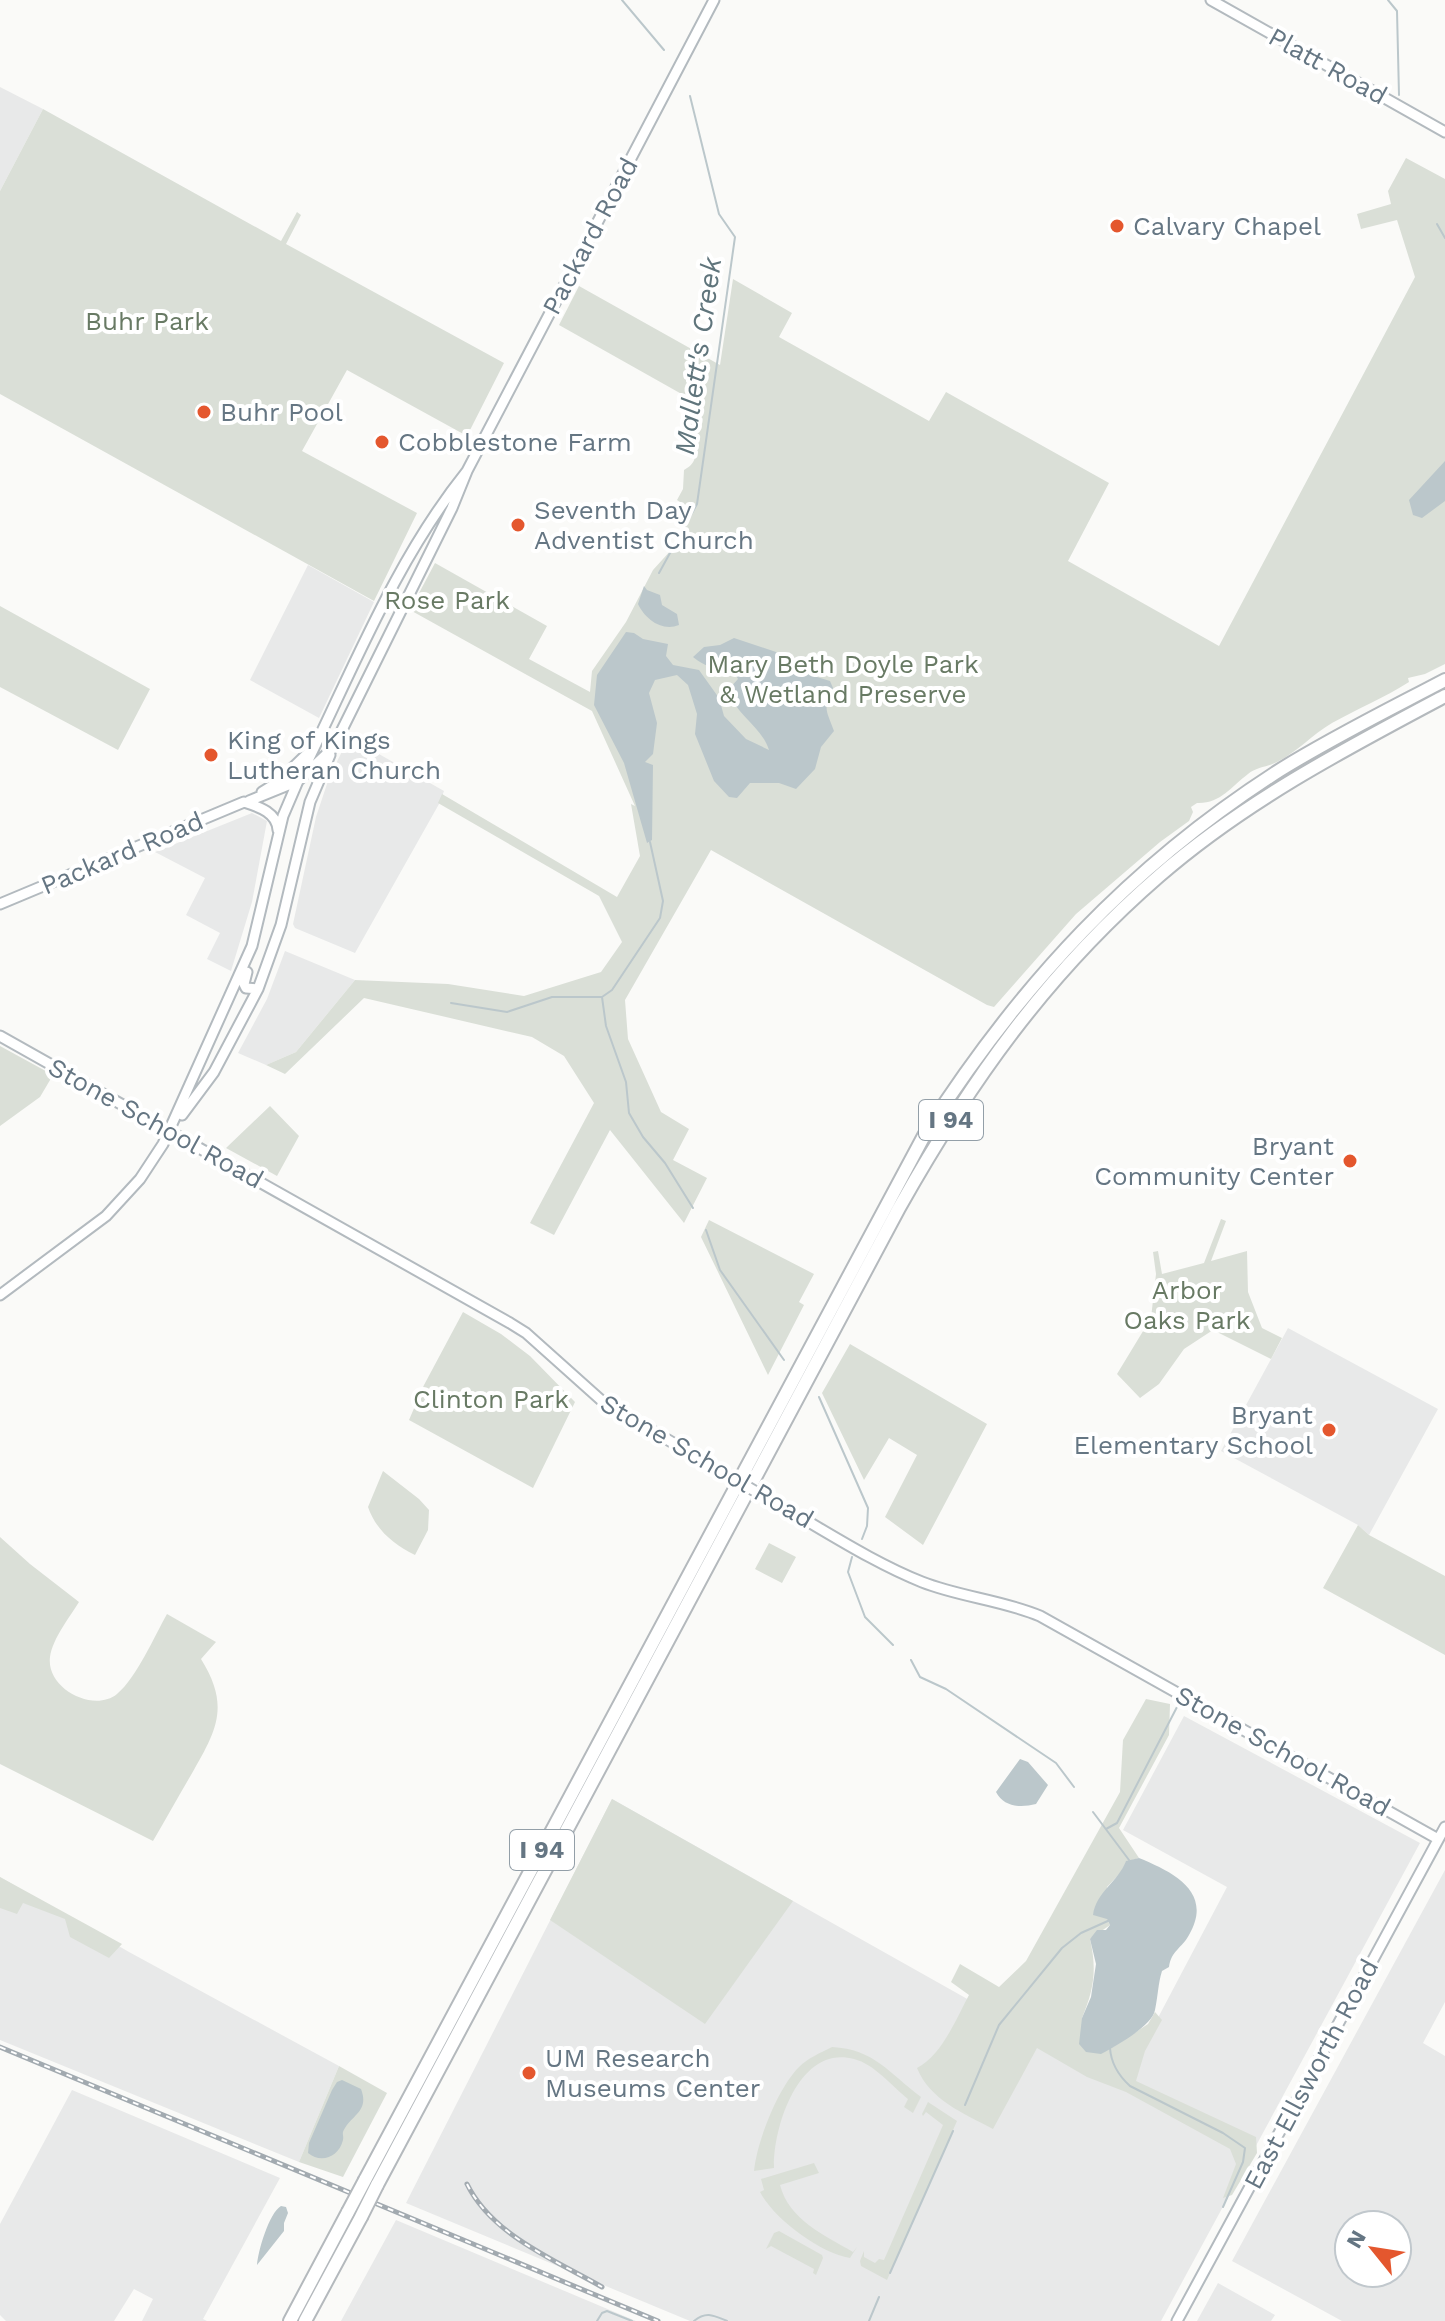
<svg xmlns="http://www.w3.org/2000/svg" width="1445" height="2321" viewBox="0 0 1445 2321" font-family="'Work Sans',sans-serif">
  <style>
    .built { fill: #e8e9e9; fill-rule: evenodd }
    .green { fill: #dadfd7 }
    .water { fill: #bbc7cb }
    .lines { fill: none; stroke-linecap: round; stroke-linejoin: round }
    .stream { stroke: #bbc7cb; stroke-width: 2 }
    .secondary-casing { stroke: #b3babf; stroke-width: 13 }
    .motorway-casing { stroke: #b4b9bd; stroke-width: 16 }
    .secondary { stroke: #fff; stroke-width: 9 }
    .motorway { stroke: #fff; stroke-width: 12 }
    .rail-casing { stroke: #a2aab0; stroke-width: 5 }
    .rail { stroke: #fff; stroke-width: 2; stroke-dasharray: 6; stroke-linecap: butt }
    .secondary-bridge-casing { stroke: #b3babf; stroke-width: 13; stroke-linecap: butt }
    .motorway-bridge-casing { stroke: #b4b9bd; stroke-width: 16; stroke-linecap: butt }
    .secondary-bridge { stroke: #fff; stroke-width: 9 }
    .motorway-bridge { stroke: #fff; stroke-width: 12 }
    .poi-dot { fill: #e4572e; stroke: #fff; stroke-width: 3 }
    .labels { text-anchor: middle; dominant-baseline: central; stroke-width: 8; stroke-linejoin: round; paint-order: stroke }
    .shield { fill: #fff; stroke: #939fa8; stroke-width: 2 }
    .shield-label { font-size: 24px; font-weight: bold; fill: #657683 }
    .street-label { font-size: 26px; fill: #657683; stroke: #fff }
    .poi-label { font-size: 26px; fill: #657683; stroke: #fff; text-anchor: start }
    .park-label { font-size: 26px; fill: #687a64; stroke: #fff }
    .water-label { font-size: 28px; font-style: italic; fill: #60757c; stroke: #fff }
  </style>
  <rect width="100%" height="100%" fill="#fafaf8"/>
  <path class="built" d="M 0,87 L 43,109 L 0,191 Z
    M 308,565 L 374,602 L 319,718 L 250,680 Z
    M 349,737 L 444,791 L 439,804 L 355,953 L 295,928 L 293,924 L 316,817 L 329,778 Z
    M 252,813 L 267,821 L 252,902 L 231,971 L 207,959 L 220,933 L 186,915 L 205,878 L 155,852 Z
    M 285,951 L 355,980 L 296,1052 L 266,1065 L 238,1053 L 267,999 Z
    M 1288,1328 L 1438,1409 L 1369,1535 L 1358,1525 L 1221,1451 Z
    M 1184,1716 L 1420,1843 L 1161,2321 L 690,2321 L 406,2203 L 612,1799 L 1122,2086 L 1227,1887 L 1123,1830 Z
    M 1445,1870 L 1445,2002 L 1423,2043 L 1445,2056 L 1445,2321 L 1342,2321 L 1232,2261 ZM 1349,2225 L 1397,2225 L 1397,2273 L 1349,2273 Z
    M 0,1877 L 129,1952 L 339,2066 L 299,2162 L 0,2040 Z
    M 72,2090 L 280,2178 L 203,2319 L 207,2321 L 142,2321 L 153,2299 L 134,2289 L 114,2321 L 6,2321 L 0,2315 L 0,2224 Z
    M 396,2220 L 636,2321 L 341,2321 Z
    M 1218,2283 L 1275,2315 L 1271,2321 L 1197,2321 Z"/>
  <path class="green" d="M 43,109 L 281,241 L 297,212 L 301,215 L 286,244 L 504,363 L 467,436 L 347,370 L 302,451 L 417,513 L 374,601 L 0,394 L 0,191 Z
    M 1406,158 L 1445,179 L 1445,664 L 1425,674 L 1408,678 L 1409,682 C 1384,698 1357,709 1332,723 C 1313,734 1297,752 1277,762 C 1268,767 1256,767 1248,774 C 1231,787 1220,804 1197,803 L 1191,807 L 1193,812 L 1189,821 L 1160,842 L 1076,914 L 994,1007 L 987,1005 L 711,850 L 625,1000 L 628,1039 L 661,1112 L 689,1129 L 673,1160 L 707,1178 L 684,1223 L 610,1130 L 554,1235 L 530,1223 L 594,1103 L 564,1056 L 532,1037 L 364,998 L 285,1074 L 266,1065 L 296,1052 L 355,980 L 448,984 L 524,996 L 601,972 L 622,942 L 599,896 L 438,803 L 442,794 L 617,897 L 640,856 L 631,804 L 635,806 L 592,711 L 410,610 L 435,563 L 547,626 L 529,659 L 590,692 L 592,671 L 626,622 L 653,570 L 672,549 L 692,510 L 677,500 L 683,489 L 684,470 C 699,462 697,451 688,439 L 694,401 L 559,325 L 579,286 L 720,365 L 733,279 L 792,313 L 779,337 L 929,421 L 946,392 L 1109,483 L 1068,561 L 1219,646 L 1415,277 L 1397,220 L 1361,229 L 1357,214 L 1391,204 L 1388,191 Z
    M 0,606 L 150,689 L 118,750 L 0,687 Z
    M 0,1046 L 53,1075 L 40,1097 L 0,1126 Z
    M 270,1106 L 299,1136 L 277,1176 L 226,1148 Z
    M 1221,1219 L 1226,1221 L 1211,1261 L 1247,1251 L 1248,1292 L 1262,1328 L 1282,1338 L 1271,1359 L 1213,1330 L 1184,1349 L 1159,1384 L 1140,1398 L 1117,1374 L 1151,1318 L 1156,1274 L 1153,1252 L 1158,1251 L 1162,1274 L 1204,1263 Z
    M 709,1220 L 814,1274 L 799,1302 L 804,1305 L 768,1375 L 701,1237 Z
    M 463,1312 L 501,1334 L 530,1356 L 575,1402 L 533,1488 L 409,1420 L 424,1385 Z
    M 850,1344 L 987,1424 L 923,1545 L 885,1517 L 917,1455 L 889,1438 L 864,1480 L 822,1393 Z
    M 383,1471 L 419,1499 L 429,1510 L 428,1530 L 415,1555 C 393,1544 376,1530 368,1507 Z
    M 1358,1525 L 1369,1535 L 1445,1576 L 1445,1655 L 1323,1588 Z
    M 0,1537 L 30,1564 L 79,1602 C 69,1618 53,1638 50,1657 C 46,1689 94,1713 117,1694 C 137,1677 154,1637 167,1614 L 216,1642 L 201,1659 C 231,1707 216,1731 191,1775 C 178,1797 166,1819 153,1841 L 0,1764 Z
    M 769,1543 L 796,1557 L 782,1583 L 755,1569 Z
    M 1146,1699 L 1170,1704 L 1169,1735 L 1119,1828 L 1139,1858 L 1126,1862 L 1123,1870 L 1107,1887 L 1107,1919 L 1110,1925 L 1090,1939 C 1097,1970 1094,1989 1082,2018 L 1113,2047 L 1148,2024 L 1155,2012 L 1162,2020 L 1145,2051 L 1136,2081 L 1256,2137 L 1257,2153 L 1232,2195 L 1223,2198 L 1236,2164 L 1230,2149 L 1126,2092 L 1087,2077 L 1037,2048 L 993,2129 C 963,2113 930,2100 917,2068 C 942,2055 956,2019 969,1995 L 951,1982 L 960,1964 L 999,1987 L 1026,1961 L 1120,1792 L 1123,1740 Z
    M 612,1799 L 793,1901 L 705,2024 L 550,1920 Z
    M 0,1877 L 122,1944 L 109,1958 L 70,1937 L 65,1919 L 23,1903 L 17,1914 L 0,1908 Z
    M 832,2047 C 874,2049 889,2073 921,2097 L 913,2113 L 904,2107 L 908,2099 C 892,2086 874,2064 854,2059 C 799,2044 773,2127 774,2168 L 754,2171 C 757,2141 778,2088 799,2067 C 808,2058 820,2053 832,2047 Z
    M 339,2066 L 387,2093 L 343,2177 L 299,2162 Z
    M 928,2102 L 957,2121 L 887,2280 L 861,2266 L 860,2261 L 864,2251 L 864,2257 L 875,2263 L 879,2259 L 884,2260 L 943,2125 L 926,2112 L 923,2116 L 922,2114 Z
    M 814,2163 L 819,2173 L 780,2185 C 789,2220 824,2235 853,2252 L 857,2247 L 850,2258 C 820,2253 774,2219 760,2192 L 764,2190 L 761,2179 Z
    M 779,2231 L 822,2255 L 823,2258 L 816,2275 L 813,2273 L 814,2269 L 771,2246 L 766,2249 L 774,2233 Z"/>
  <path class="water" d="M 1445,461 L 1445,501 L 1422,518 L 1413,515 L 1409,500 Z
    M 644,586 L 647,590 L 660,595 L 662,605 L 677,614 L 679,625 C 662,632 645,619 638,604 Z
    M 626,632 L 634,633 L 643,639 L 668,644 L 666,656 L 673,665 L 699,670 L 719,698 L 724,716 L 746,739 L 769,750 C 763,729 738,716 727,691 L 738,679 L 733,670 C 716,669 707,668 693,657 L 704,647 L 720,645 L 734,638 L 776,652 L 804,673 L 830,681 L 833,688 C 822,709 827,711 834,731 L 821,747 L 815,769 L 796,789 L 779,783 L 750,783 L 737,798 L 729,797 L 714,781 L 695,734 L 697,714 L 688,685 L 677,675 L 655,680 L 649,693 L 657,723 L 653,754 L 645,762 L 653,765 L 652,840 L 647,843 L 624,763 L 594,705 L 597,675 Z
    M 1020,1759 L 1028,1762 L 1048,1785 L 1036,1804 C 1020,1808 1004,1807 996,1792 Z
    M 1139,1858 C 1173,1872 1214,1892 1189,1935 C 1182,1948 1171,1951 1169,1967 L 1162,1971 C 1158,1984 1158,1996 1155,2010 C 1152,2026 1116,2046 1101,2054 L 1086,2052 L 1079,2044 L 1082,2018 L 1091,1997 L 1096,1964 L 1090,1939 L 1097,1930 L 1106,1930 L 1110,1925 L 1107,1919 L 1093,1915 C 1096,1892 1118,1882 1126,1861 Z
    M 342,2080 L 361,2089 C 369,2110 354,2114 345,2128 C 341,2134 344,2134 343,2140 C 339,2157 321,2164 308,2153 L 309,2143 L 332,2090 L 337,2082 Z
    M 281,2206 L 286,2207 L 288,2213 L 284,2223 L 284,2231 L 257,2265 C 258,2251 269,2213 281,2206 Z"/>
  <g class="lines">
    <path class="stream" d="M 622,0 L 664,50
      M 1388,0 L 1397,11 L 1399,95
      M 1437,224 L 1445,238
      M 659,573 L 697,504 L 735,237 L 719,214 L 690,96
      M 602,997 L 606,1026 L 626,1082 L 629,1113 L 643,1137 L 665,1163 L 693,1208
      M 451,1003 L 507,1012 L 552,997 L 602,997 L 612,990 L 660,918 L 663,901 L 650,842
      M 706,1230 L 720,1270 L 784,1360
      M 819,1397 L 868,1508 L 867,1526 L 862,1539
      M 852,1557 L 848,1572 L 865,1617 L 893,1645
      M 911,1660 L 920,1677 L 946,1689 L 1056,1763 L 1074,1787
      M 1093,1812 L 1129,1860
      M 1106,1829 L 1117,1823 L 1177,1707
      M 1110,2048 C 1111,2064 1119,2076 1130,2086 L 1223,2133 L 1245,2148 L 1243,2162 L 1223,2207
      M 965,2105 L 999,2025 L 1062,1948 L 1081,1933 L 1110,1920
      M 890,2273 L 953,2131
      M 597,2321 L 602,2313 L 607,2311 L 632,2321
      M 694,2321 C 706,2311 713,2315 727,2321
      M 869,2321 L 879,2297"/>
    <defs>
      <path id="secondary" d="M 1211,0 L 1445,132
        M 262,792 L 278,782 L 308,753
        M 249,801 L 298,781 L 333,748 L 452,508 L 467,471 L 714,0
        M 0,904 L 244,802 C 260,807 277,813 278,830
        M 247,972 L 244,984 L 246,988 L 258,989
        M 0,1036 L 510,1323 L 526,1333 L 602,1401 L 724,1473
        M 182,1115 L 214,1072 L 258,989 L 281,925 L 310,802 L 330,755
        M 0,1295 L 106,1216 L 140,1179 L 163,1144 L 252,946 L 283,816 L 298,781 C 350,677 393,563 467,471
        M 765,1497 C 817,1525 867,1560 922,1582 C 960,1597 1002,1600 1040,1616 L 1438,1839
        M 1177,2321 L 1445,1827"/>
      <path id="motorway" d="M 365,2180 L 926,1132 C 1021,984 1130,866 1280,770 C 1333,737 1390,709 1445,680
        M 377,2185 L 899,1208 C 971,1080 1047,973 1159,876 C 1244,802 1345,749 1445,696
        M 290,2321 L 348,2212
        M 305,2321 L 361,2217"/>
    </defs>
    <use href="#secondary" class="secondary-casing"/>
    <use href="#motorway" class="motorway-casing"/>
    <use href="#secondary" class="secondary"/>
    <use href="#motorway" class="motorway"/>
    <defs>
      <path id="rail" d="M 0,2047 L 658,2321
        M 467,2184 C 492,2235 555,2260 602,2287"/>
    </defs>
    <use href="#rail" class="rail-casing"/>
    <use href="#rail" class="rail"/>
    <defs>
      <path id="secondary-bridge" d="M 724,1473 L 765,1497"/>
      <path id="motorway-bridge" d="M 348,2212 L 365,2180
        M 361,2217 L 377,2185"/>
    </defs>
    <use href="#secondary-bridge" class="secondary-bridge-casing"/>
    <use href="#motorway-bridge" class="motorway-bridge-casing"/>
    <use href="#secondary-bridge" class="secondary-bridge"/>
    <use href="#motorway-bridge" class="motorway-bridge"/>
  </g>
  <g class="poi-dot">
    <circle cx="1117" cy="226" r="8"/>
    <circle cx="204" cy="412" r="8"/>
    <circle cx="382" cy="442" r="8"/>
    <circle cx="518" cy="525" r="8"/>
    <circle cx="211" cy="755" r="8"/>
    <circle cx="1350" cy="1161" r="8"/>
    <circle cx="1329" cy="1430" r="8"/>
    <circle cx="529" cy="2073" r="8"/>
  </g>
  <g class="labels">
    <g class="shield">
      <rect x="919" y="1100" width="64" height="40" rx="6"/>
      <rect x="510" y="1830" width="64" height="40" rx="6"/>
    </g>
    <g class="shield-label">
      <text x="951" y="1120">I 94</text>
      <text x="542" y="1850">I 94</text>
    </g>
    <g class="street-label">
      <text transform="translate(1328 66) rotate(29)">Platt Road</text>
      <text transform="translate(590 236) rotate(-62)">Packard Road</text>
      <text transform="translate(122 853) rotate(-23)">Packard Road</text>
      <text transform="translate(156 1123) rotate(29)">Stone School Road</text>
      <text transform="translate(707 1461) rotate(30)">Stone School Road</text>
      <text transform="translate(1283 1751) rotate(29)">Stone School Road</text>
      <text transform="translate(1311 2074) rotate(-62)">East Ellsworth Road</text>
    </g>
    <g class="poi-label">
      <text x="1133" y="226">Calvary Chapel</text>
      <text x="220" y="412">Buhr Pool</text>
      <text x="398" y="442">Cobblestone Farm</text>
      <text x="534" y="510">Seventh Day<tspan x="534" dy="30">Adventist Church</tspan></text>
      <text x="227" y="740">King of Kings<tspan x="227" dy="30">Lutheran Church</tspan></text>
      <text x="1334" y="1146" text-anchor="end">Bryant<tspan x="1334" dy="30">Community Center</tspan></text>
      <text x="1313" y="1415" text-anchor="end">Bryant<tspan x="1313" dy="30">Elementary School</tspan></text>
      <text x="545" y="2058">UM Research<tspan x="545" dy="30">Museums Center</tspan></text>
    </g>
    <g class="park-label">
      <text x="147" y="321">Buhr Park</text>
      <text x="447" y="600">Rose Park</text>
      <text x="843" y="664">Mary Beth Doyle Park<tspan x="843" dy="30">&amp; Wetland Preserve</tspan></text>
      <text x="1187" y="1290">Arbor<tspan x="1187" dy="30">Oaks Park</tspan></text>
      <text x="491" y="1399">Clinton Park</text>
    </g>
    <g class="water-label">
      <text transform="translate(698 356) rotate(-82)">Mallett's Creek</text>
    </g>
  </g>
  <g transform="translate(1373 2249) rotate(300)"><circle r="38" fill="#ffffff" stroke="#c1c8cd" stroke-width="2"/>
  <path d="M0-6L14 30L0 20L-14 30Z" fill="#e4572e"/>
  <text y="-12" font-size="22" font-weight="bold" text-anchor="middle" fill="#657683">N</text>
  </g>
</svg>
